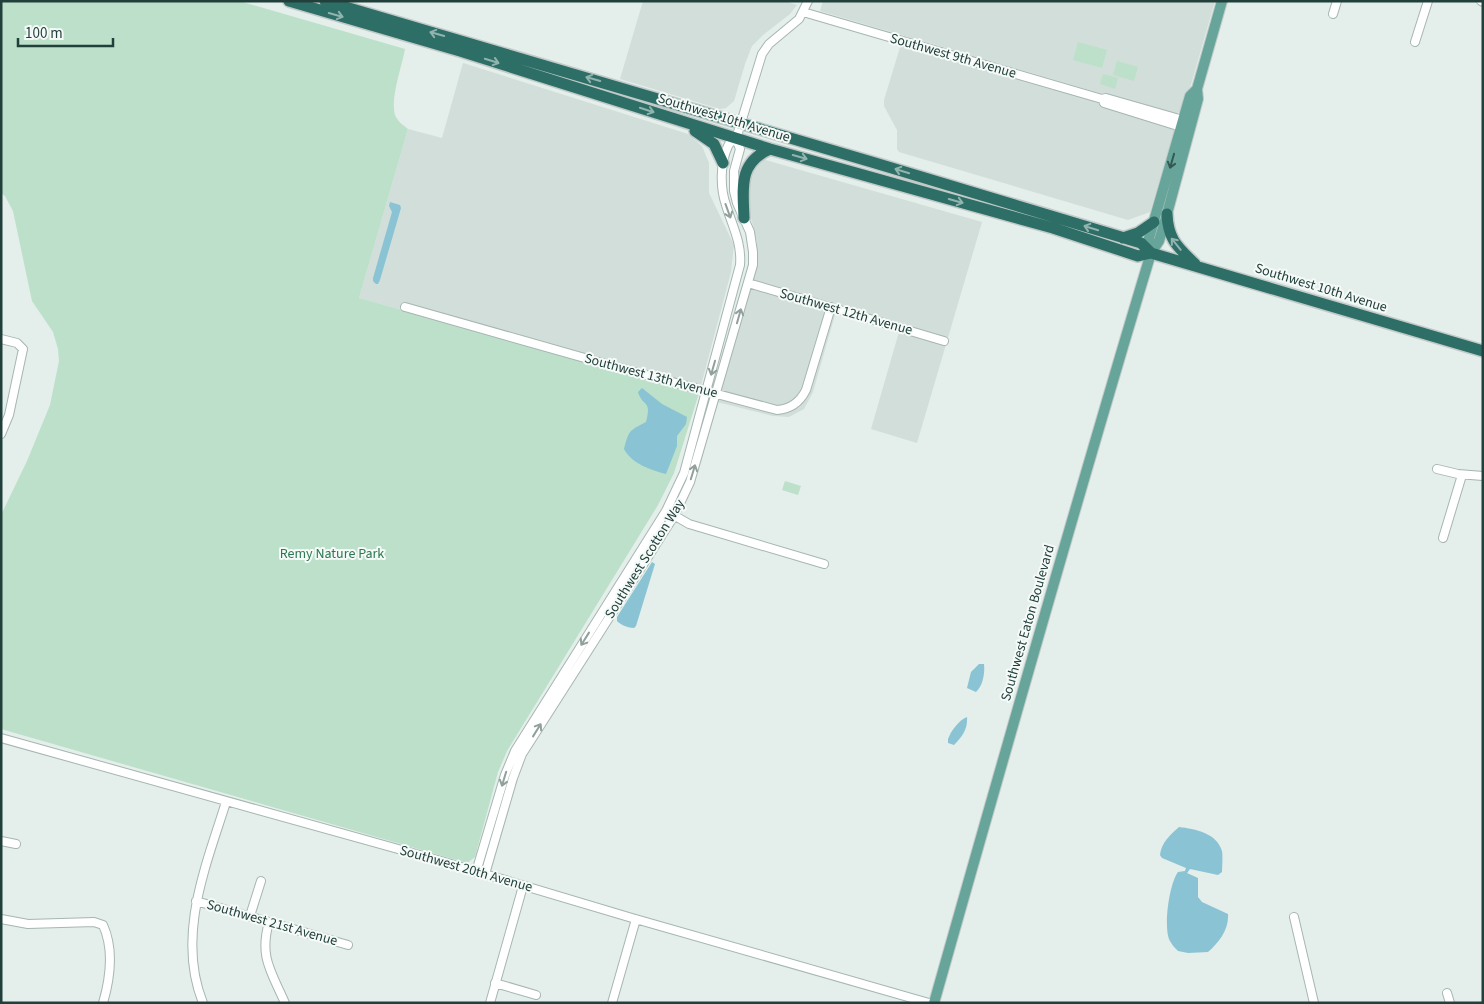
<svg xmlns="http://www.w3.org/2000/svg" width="1484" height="1004" viewBox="0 0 1484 1004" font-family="'Source Sans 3',sans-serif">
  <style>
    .built { fill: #d2ded9 }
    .green { fill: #bce0c9 }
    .water { fill: #8ac3d4 }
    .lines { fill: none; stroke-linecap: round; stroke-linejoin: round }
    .minor-casing { stroke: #a6b6b2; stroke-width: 10 }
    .major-casing { stroke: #c1cac8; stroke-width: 12 }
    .highway-casing { stroke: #c1cac8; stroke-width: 14 }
    .minor { stroke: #fff; stroke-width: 8 }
    .major { stroke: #67a59a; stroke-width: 10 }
    .highway { stroke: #2d6e66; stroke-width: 11 }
    .oneway { stroke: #91b4af }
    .oneway2 { stroke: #335953 }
    .oneway3 { stroke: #90a09d }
    .labels { text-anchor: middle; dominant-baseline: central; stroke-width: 4; stroke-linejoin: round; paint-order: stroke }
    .street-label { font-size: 14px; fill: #22403b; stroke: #f5faf8 }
    .park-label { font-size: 14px; fill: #2b794f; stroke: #f5faf8 }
  </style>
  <rect width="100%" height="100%" fill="#e4eeea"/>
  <path class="built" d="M 643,1 L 784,1 L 797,5 L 790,14 L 763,35 L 752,46 L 745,64 L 734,101 L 726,108 L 720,109 L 620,79 Z
    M 823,1 L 1215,1 L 1184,109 L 1174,115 L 820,11 Z
    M 901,44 L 1094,101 L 1107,108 L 1175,128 L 1150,212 L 1128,220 L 899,152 L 897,149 L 897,130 L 884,106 L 884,100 Z
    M 463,63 L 688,134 L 702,146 L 709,163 L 709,193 L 734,245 L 731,272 L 699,393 L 359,298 L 408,129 L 442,138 Z
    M 762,159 L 982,222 L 917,443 L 871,429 L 901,325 L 837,308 L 813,392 L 804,409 L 789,417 L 773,416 L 717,402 L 755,272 L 757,259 L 757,242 L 746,198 L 751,170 Z"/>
  <path class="green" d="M 1,1 L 239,1 L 405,49 C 402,66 390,99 395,115 C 398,122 403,125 408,129 L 359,298 L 699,393 L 674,473 L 658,505 L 507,751 L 498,772 L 475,857 L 467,863 L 1,729 L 1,515 L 27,461 L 50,405 L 59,361 L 58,349 L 53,332 L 32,301 L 13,211 L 5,196 L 1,193 Z
    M 1078,42 L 1107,50 L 1102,68 L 1073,60 Z
    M 1117,61 L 1138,67 L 1134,81 L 1113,75 Z
    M 1103,74 L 1118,78 L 1115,89 L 1100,84 Z
    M 785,481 L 801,486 L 798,495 L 782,490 Z"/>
  <path class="water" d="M 390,202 L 400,205 L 401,208 L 380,280 L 378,284 L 376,284 L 373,281 L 373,278 L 392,212 L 389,206 Z
    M 642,388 L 662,404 L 687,417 L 686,424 L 677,436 L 677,446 L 666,474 C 651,470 632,464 624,449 C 629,430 629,431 646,422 C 652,399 643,408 638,392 Z
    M 652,562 L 655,564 L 636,626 L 634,628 C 628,628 621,625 617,621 L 617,617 Z
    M 979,664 L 984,664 C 985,673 983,686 976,692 L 967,688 L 971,672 Z
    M 967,717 C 968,729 962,737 954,745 L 948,743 L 948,739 C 951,731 959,720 967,717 Z
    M 1179,827 C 1195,829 1217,833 1222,851 C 1223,858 1222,866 1222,872 L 1218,875 L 1190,869 L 1187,873 L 1198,878 L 1198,897 L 1202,902 L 1228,914 C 1229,930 1219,942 1208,952 L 1188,953 L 1178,951 C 1175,948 1172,945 1170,941 C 1163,929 1169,884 1178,872 L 1185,871 L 1186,868 L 1162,858 L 1160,855 C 1161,843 1170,835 1179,827 Z"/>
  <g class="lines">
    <defs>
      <path id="minor" d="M 1481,1 L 1483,2
        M 803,12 L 1102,99 L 1106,98 L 1183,120
        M 1333,14 L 1337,1
        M 1415,42 L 1428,1
        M 1102,99 L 1104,103 L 1181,127
        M 748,283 L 944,341
        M 405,307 L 620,368 L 777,410 C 791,409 800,402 806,390 L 831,307
        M 1,339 L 17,343 L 23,349 L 9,415 L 1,434
        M 1437,469 L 1458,474 L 1483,476
        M 670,513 L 689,524 L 824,564
        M 1443,538 L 1462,475
        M 1,738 L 441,861 L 632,918 L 929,1003
        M 1,841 L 16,844
        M 476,872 L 505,775 L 515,751 L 666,511 L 684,473 L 740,265 C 742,243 732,225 726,205 C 720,188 720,163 728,146 C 729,143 733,141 736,139
        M 485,874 L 513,778 L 522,754 L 674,516 L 690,482 L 753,265 L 753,252 L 750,232 L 737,203 L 734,191 L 734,171 L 740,149 L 736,139 L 762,54 L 769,44 L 799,19 L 808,1
        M 196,901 L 348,945
        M 250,916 L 261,881
        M 1294,917 L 1314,1003
        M 1,919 L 28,924 L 94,922 L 103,925 C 114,949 110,979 103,1003
        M 269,922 C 259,957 271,971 285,1003
        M 495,983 L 536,995
        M 1447,993 L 1450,1003
        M 203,1003 C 176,936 206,866 226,802
        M 490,1003 L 523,886
        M 612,1003 L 636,919"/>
      <path id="major" d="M 1151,253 L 1149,238 L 1190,96 L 1197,89
        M 934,1003 C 1005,752 1076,502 1151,253 L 1159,241 L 1167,214 L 1198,99 L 1197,89 L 1222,1"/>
      <path id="highway" d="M 289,1 L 460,51 L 770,149 L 1053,228 L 1138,256 L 1151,253
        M 325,1 L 875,163 L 1141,243 L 1151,253 L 1483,351
        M 695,131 L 714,144 L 723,163
        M 1167,214 C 1168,240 1178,247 1195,264
        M 744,218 C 743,188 738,163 770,149
        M 1123,238 L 1138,233 L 1154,222"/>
    </defs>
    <use href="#minor" class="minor-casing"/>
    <use href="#major" class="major-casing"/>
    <use href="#highway" class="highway-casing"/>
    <use href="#minor" class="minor"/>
    <use href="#major" class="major"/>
    <use href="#highway" class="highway"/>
  </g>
  <defs><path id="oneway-shaft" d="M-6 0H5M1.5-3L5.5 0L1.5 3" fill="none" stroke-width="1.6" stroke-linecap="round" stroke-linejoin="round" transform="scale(1.25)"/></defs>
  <g class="oneway">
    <use href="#oneway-shaft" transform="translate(336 15) rotate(16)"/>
    <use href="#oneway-shaft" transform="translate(437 34) rotate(-164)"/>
    <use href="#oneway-shaft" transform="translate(492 61) rotate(17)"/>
    <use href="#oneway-shaft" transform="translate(593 79) rotate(-164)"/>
    <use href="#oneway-shaft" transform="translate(647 110) rotate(18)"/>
    <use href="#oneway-shaft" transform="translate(800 157) rotate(16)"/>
    <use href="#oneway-shaft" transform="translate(902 171) rotate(-163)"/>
    <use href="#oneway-shaft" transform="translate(956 201) rotate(16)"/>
    <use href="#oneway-shaft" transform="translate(1091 228) rotate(-163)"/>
    <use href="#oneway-shaft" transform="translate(1176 244) rotate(-129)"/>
  </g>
  <use class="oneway2" href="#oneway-shaft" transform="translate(1172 161) rotate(106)"/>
  <g class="oneway3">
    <use href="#oneway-shaft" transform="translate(728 211) rotate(70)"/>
    <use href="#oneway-shaft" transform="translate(739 316) rotate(-74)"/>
    <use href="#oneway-shaft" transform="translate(713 368) rotate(106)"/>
    <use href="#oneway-shaft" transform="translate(693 472) rotate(-73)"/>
    <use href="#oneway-shaft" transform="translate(585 639) rotate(122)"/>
    <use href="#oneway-shaft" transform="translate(537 730) rotate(-58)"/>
    <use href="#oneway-shaft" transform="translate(504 779) rotate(107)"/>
  </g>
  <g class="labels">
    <g class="street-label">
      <text transform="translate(953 56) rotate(16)">Southwest 9th Avenue</text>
      <text transform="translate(724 118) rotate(17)">Southwest 10th Avenue</text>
      <text transform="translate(1321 288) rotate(17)">Southwest 10th Avenue</text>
      <text transform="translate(846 312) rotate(16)">Southwest 12th Avenue</text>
      <text transform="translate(651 376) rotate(15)">Southwest 13th Avenue</text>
      <text transform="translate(645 559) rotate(-58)">Southwest Scotton Way</text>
      <text transform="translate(1028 623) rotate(-74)">Southwest Eaton Boulevard</text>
      <text transform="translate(466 869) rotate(16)">Southwest 20th Avenue</text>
      <text transform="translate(272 923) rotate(16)">Southwest 21st Avenue</text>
    </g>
    <g class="park-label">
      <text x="332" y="554">Remy Nature Park</text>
    </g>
  </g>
  <rect width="1484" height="1004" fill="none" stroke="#22403b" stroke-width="5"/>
  <path d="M18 38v8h95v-8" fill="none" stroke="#22403b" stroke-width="2.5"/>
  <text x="25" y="38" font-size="15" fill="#22403b" stroke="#f5faf8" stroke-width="4" paint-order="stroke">100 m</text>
</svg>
